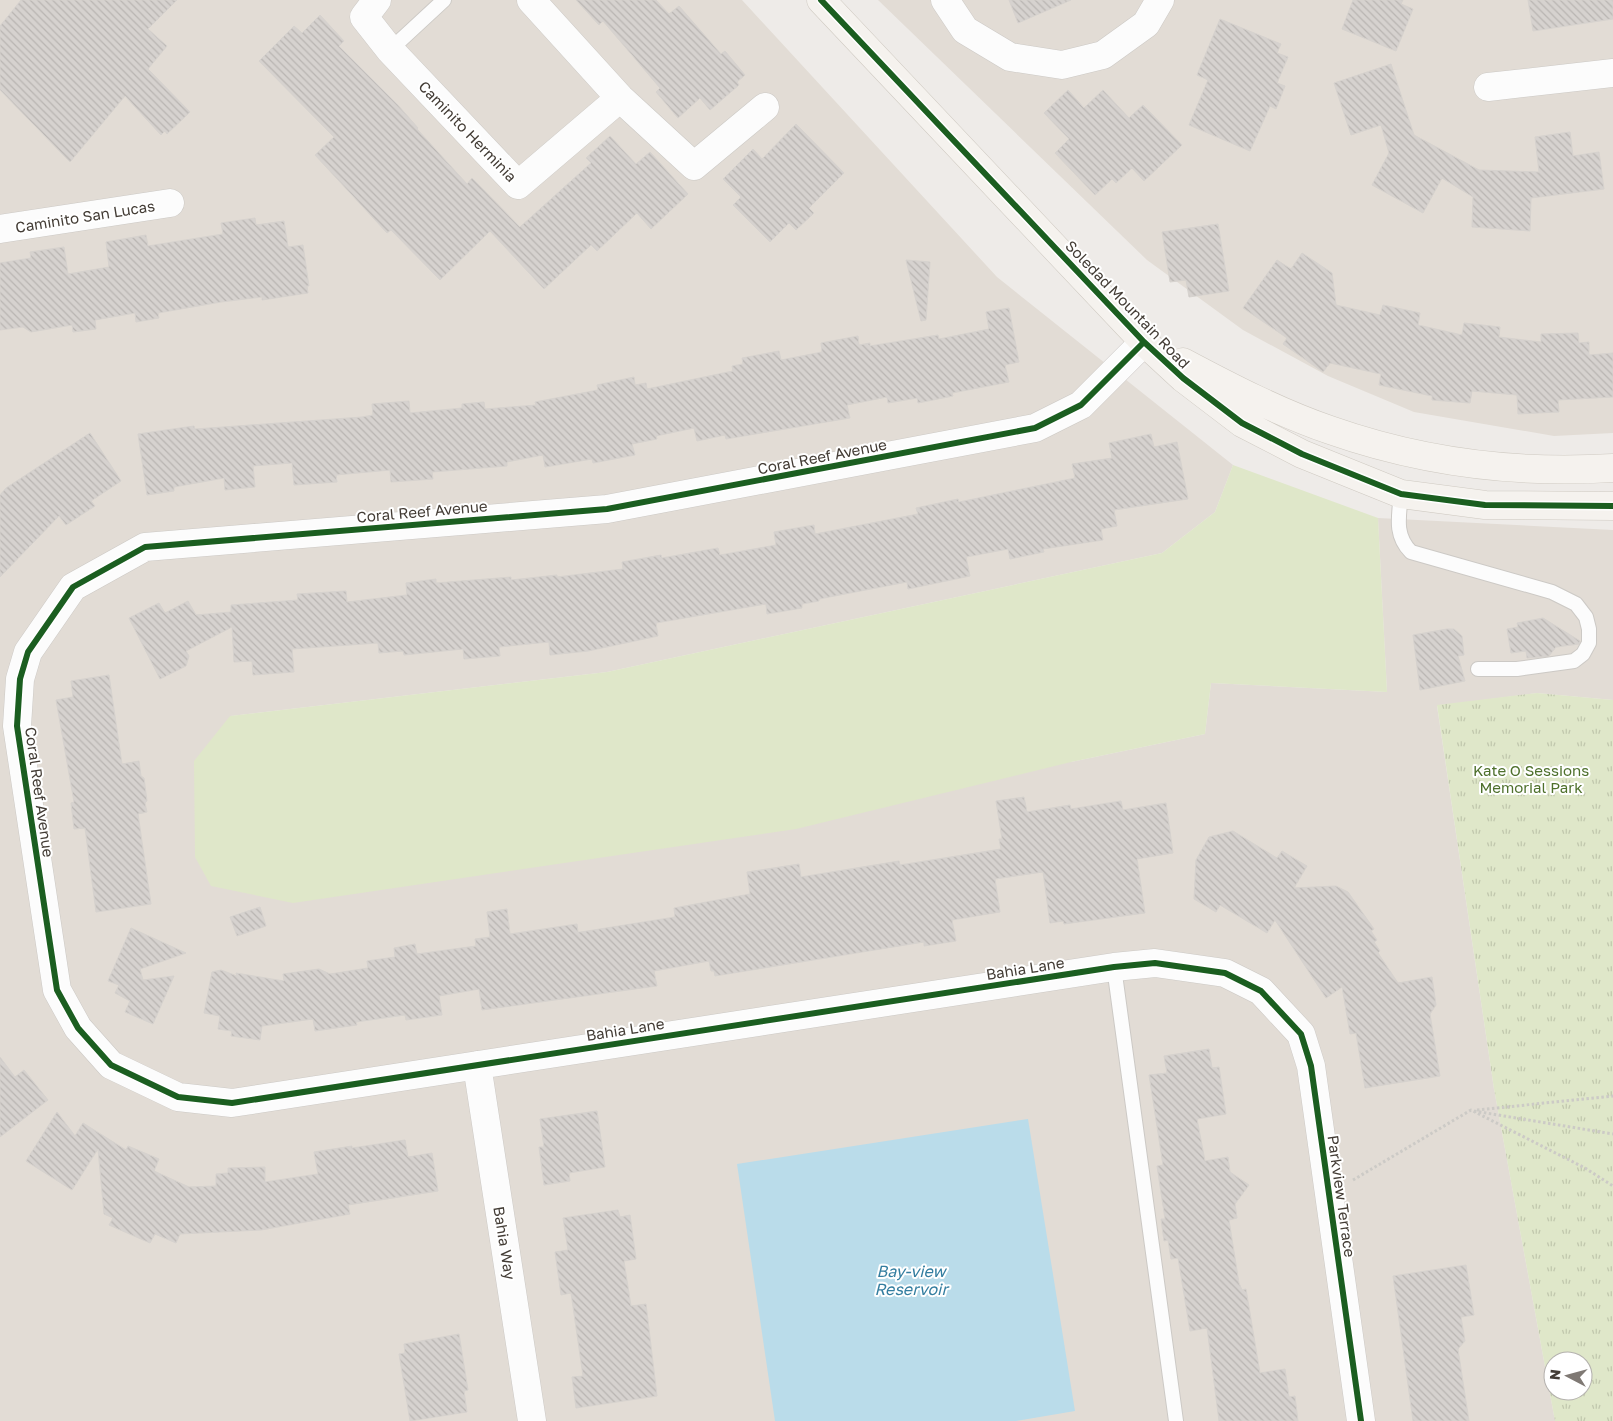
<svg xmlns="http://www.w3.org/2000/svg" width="1613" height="1421" viewBox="0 0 1613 1421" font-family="'Golos Text',sans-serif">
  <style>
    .residential { fill: #e2dcd5 }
    .grass { fill: #dfe7c9 }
    .park { fill: url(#park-tufts); fill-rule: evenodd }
    .water { fill: #badcea }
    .building { fill: url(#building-back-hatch); stroke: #d6d2ce }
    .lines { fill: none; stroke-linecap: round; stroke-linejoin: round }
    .lane-casing { stroke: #ccc9c5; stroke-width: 16 }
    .street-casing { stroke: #ccc9c5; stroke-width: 29 }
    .secondary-casing { stroke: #cfcac2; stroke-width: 29 }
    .path { stroke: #cccac6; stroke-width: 3; stroke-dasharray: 2.5 2.5; stroke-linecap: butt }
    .lane { stroke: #fcfcfc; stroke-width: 14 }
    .street { stroke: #fcfcfc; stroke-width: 28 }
    .secondary { stroke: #f5f2ee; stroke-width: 28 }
    .cycleway-casing { stroke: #fff; stroke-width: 9 }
    .cycleway { stroke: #1b5e20; stroke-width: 6 }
    .labels { text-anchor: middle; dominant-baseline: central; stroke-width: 4; stroke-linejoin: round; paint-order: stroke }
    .street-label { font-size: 15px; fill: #433c35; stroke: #fff }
    .park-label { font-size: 15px; fill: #4e702c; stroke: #fff }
    .water-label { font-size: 16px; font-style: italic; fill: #347ea0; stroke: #fff }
  </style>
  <defs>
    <pattern id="park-tufts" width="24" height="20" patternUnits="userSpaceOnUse" patternTransform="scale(1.25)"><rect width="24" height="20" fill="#dfe7c9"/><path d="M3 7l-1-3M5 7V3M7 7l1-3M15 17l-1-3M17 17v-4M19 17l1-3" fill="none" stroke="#c1c7ad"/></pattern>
    <pattern id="building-back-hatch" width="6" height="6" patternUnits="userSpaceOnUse" patternTransform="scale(1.25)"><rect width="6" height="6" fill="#d6d2cf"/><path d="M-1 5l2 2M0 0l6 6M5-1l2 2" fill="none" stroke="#b9b5b2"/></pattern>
  </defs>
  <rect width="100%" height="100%" fill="#eeebe8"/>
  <path class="residential" d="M 0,0 L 742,0 L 997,277 L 1233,465 L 1215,512 L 1162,553 L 607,672 L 231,716 L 1071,762 L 1205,734 L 1211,683 L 1387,692 L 1378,518 L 1613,530 L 1613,700 L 1537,693 L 1437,706 L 1494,1089 L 1555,1421 L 0,1421 Z
    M 878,0 L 1613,0 L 1613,433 L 1554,436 L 1414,412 L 1328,376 L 1243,330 L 1147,260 Z"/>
  <path class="grass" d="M 1233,465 L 1378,518 L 1387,692 L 1211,683 L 1205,734 L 1071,762 L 796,829 L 293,903 L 211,886 L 195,857 L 194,761 L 230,716 L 607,672 L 1162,553 L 1215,512 Z"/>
  <path class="park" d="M 1537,693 L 1613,700 L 1613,1421 L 1555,1421 L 1494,1089 L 1437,705 ZM 1553,1361 L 1583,1361 L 1583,1391 L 1553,1391 Z"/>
  <path class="water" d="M 1028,1119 L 1075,1411 L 1016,1421 L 775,1421 L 737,1164 Z"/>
  <path class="building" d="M 21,0 L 177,0 L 148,29 L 167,46 L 148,69 L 190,112 L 167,134 L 165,131 L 161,135 L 125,96 L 70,162 L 0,90 L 0,26 Z
    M 576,0 L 656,0 L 669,14 L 679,6 L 721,54 L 725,51 L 745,75 L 737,82 L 739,85 L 710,110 L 700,98 L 678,118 L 656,92 L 660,88 L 603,21 L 599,25 Z
    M 1009,0 L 1071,0 L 1018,23 Z
    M 1353,0 L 1403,0 L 1401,4 L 1413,9 L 1396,51 L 1342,29 Z
    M 1528,0 L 1613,0 L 1613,19 L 1533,31 Z
    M 320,15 L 344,41 L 339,46 L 397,104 L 418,128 L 417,129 L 467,184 L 472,178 L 520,227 L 591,163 L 586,158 L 610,136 L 636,164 L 650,152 L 688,194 L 651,229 L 637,213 L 597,251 L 591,245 L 544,289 L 490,231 L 440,280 L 391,230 L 387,233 L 315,155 L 334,137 L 259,61 L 294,26 L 302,33 Z
    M 1220,19 L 1281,44 L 1277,53 L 1288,57 L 1277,83 L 1285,86 L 1276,109 L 1270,106 L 1250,151 L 1189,125 L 1208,80 L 1197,75 Z
    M 1391,64 L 1414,135 L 1479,170 L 1539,172 L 1535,137 L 1570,132 L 1573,156 L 1599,152 L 1604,189 L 1531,198 L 1530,231 L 1472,227 L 1473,197 L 1442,178 L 1423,213 L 1372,185 L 1389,153 L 1381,125 L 1351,135 L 1334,83 Z
    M 1068,90 L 1084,108 L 1103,90 L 1129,118 L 1143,105 L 1182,145 L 1144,181 L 1132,168 L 1116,183 L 1112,179 L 1095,195 L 1055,153 L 1069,139 L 1044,113 Z
    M 796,124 L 844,173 L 809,208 L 814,213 L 796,230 L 789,223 L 770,242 L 733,205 L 741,197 L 723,179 L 753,149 L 762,159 Z
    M 255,218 L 256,225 L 284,221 L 288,247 L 303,245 L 309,286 L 307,286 L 308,293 L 262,300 L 262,297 L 221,302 L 158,313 L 159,318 L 136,322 L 135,313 L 95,320 L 96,329 L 73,332 L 72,325 L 31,332 L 23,327 L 0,330 L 0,263 L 31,258 L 30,252 L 64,247 L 68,274 L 109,267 L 106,242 L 146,235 L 148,246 L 223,234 L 221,223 Z
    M 1218,224 L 1229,291 L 1189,297 L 1186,280 L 1170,282 L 1162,232 Z
    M 1302,253 L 1332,273 L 1336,305 L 1380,315 L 1383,305 L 1420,313 L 1418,325 L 1462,335 L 1464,323 L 1500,327 L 1499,337 L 1541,342 L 1541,334 L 1578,333 L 1579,343 L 1589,342 L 1589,355 L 1613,353 L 1613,397 L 1558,400 L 1559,412 L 1518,414 L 1517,395 L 1472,391 L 1470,403 L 1432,400 L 1432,396 L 1379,385 L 1381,374 L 1330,363 L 1323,372 L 1283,344 L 1287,338 L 1243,308 L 1277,260 L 1291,269 Z
    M 906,260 L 930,262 L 926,320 L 921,321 Z
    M 1009,308 L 1019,362 L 1005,365 L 1009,382 L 952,393 L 953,396 L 918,403 L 917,398 L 888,403 L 887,397 L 847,405 L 850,418 L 726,439 L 725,435 L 697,441 L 694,428 L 656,436 L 657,439 L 632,444 L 635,455 L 593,463 L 592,459 L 545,467 L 543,455 L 507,462 L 507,466 L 432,472 L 433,479 L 391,482 L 390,470 L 336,475 L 337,482 L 294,485 L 292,463 L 253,466 L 255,487 L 225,490 L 224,478 L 174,487 L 174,491 L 147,495 L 138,434 L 194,426 L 195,429 L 362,417 L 373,415 L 372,404 L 409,401 L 410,413 L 462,408 L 462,404 L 484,402 L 485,409 L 536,405 L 535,402 L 598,390 L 597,385 L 634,377 L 635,385 L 646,383 L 647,389 L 733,371 L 732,366 L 743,364 L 742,358 L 779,351 L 781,360 L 822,352 L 821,343 L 858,336 L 859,345 L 870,343 L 870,346 L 938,335 L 939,339 L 989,329 L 986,312 Z
    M 90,433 L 121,481 L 91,501 L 95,506 L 66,525 L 59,516 L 0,577 L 0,495 L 6,488 Z
    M 1151,434 L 1154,447 L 1177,442 L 1188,499 L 1114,510 L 1117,526 L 1101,529 L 1103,540 L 1043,549 L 1044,552 L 1010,559 L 1008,549 L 966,557 L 970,576 L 908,589 L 907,582 L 819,599 L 819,601 L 802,604 L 802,608 L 767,614 L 766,604 L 656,623 L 658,636 L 588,651 L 550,655 L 549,642 L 499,647 L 500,656 L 464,659 L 463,649 L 404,655 L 403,651 L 379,653 L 378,643 L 292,649 L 294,672 L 253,675 L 252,661 L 234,662 L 232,627 L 186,651 L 189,656 L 186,666 L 160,679 L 129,618 L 159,603 L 165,613 L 188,601 L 196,615 L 231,612 L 231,605 L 298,600 L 297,594 L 346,591 L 347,602 L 407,595 L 406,583 L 436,579 L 436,583 L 511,577 L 511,580 L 557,575 L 557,577 L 623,569 L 622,562 L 661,555 L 662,558 L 718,548 L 720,555 L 776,545 L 774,532 L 814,525 L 815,534 L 918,514 L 916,508 L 958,499 L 959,502 L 1075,478 L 1072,464 L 1112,458 L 1109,443 Z
    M 1543,618 L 1580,641 L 1579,644 L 1556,647 L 1549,656 L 1540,657 L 1527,658 L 1526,651 L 1511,653 L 1507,629 L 1518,627 L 1517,623 Z
    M 1447,629 L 1454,629 L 1462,636 L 1464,655 L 1458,656 L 1465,681 L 1420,690 L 1413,635 Z
    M 109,675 L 122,764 L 139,761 L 141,776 L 144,778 L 147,801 L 145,803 L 147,812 L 138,814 L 151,904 L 96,912 L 85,828 L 74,829 L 71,803 L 74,802 L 56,700 L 73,697 L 71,681 Z
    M 1024,797 L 1027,812 L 1070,805 L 1071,809 L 1121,801 L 1123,810 L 1166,803 L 1173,853 L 1137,859 L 1145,913 L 1064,924 L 1063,921 L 1050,923 L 1043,872 L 995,879 L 1000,912 L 952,920 L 956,941 L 924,946 L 924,942 L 715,976 L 714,971 L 711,971 L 709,961 L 654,971 L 657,986 L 482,1010 L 479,989 L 439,996 L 442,1015 L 406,1020 L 405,1015 L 356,1022 L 357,1025 L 315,1031 L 313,1019 L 262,1026 L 260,1040 L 231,1036 L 232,1031 L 218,1029 L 220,1016 L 204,1013 L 212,972 L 221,970 L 237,976 L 236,973 L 284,981 L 283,974 L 319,969 L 330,974 L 368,968 L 367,961 L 395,957 L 394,948 L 415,944 L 417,954 L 476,946 L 475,939 L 490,937 L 487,912 L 507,909 L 510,934 L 577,924 L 578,932 L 581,932 L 675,917 L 674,908 L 750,894 L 747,872 L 799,864 L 801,877 L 899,861 L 900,865 L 1001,849 L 999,839 L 1002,839 L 996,801 Z
    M 1233,831 L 1277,858 L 1282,851 L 1307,866 L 1294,888 L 1336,886 L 1348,892 L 1374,929 L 1371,931 L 1377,940 L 1374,942 L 1380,951 L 1378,953 L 1398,983 L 1432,977 L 1436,1005 L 1430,1014 L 1440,1076 L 1365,1088 L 1356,1033 L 1350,1034 L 1342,987 L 1326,998 L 1275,920 L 1267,933 L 1220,905 L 1216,912 L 1194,899 L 1196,860 L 1209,837 Z
    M 260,907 L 266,926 L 237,936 L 230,917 Z
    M 131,928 L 186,953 L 140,969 L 143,980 L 174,976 L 153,1024 L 125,1012 L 130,1001 L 115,993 L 119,985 L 108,981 Z
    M 1209,1049 L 1212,1068 L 1219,1067 L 1226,1114 L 1197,1119 L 1205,1161 L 1228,1157 L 1230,1172 L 1249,1185 L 1235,1204 L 1237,1218 L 1229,1220 L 1239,1283 L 1242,1290 L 1246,1289 L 1260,1373 L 1285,1369 L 1289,1397 L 1295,1396 L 1298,1421 L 1219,1421 L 1207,1328 L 1190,1331 L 1178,1258 L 1171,1259 L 1168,1240 L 1164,1241 L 1161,1219 L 1165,1219 L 1157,1166 L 1163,1165 L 1149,1075 L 1167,1073 L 1164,1056 Z
    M 0,1057 L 15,1077 L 24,1070 L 48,1100 L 0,1137 Z
    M 597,1111 L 605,1167 L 569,1173 L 570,1181 L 544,1185 L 539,1147 L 544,1147 L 540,1119 Z
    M 57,1112 L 75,1136 L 83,1123 L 126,1150 L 128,1146 L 159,1159 L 154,1171 L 189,1187 L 216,1186 L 216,1174 L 228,1173 L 228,1168 L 265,1167 L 265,1182 L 318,1174 L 314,1152 L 352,1146 L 352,1148 L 405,1140 L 408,1157 L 432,1153 L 438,1191 L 348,1205 L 350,1214 L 261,1230 L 180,1234 L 176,1243 L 155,1234 L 150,1243 L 109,1225 L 113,1218 L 104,1214 L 98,1149 L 72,1190 L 26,1161 Z
    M 618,1210 L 620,1217 L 630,1215 L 636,1259 L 624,1261 L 631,1306 L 646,1304 L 657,1396 L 576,1408 L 572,1377 L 583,1376 L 571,1293 L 561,1295 L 555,1252 L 568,1250 L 563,1218 Z
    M 1466,1265 L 1474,1315 L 1461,1317 L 1465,1341 L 1458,1349 L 1469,1421 L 1413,1421 L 1393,1276 Z
    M 459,1334 L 468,1390 L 464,1391 L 467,1412 L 410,1421 L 399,1354 L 405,1353 L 404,1344 Z"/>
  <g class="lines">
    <defs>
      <path id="lane" d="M 390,50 L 444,0
        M 1401,494 C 1399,516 1394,535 1411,552 L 1552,592 L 1576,604 L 1586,617 L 1589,629 L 1589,643 L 1583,654 L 1574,661 L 1517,669 L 1478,669
        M 1114,967 L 1176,1421"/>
      <path id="street" d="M 377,0 L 364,17 L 390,50 L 518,185 L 620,98
        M 531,0 L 620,98 L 694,166 L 765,107
        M 945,0 L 965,30 L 1010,57 L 1062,65 L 1103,55 L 1146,24 L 1160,0
        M 1488,87 L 1613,73
        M 0,229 L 170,203
        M 1144,342 L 1081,405 L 1035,428 L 607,509 L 145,547 L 73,587 L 28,652 L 20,679 L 17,726 L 57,990 L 78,1028 L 111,1065 L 178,1097 L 232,1103 L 1114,967 L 1155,963 L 1225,973 L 1261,991 L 1301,1034 L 1311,1066 L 1361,1421
        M 477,1065 L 532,1421"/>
      <path id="secondary" d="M 821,0 L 1144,342 L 1183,378 L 1242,423 L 1302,454 L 1401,494 L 1485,505 L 1613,506
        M 1183,362 C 1230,387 1280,413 1330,430 C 1421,462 1517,474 1613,468"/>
    </defs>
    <use href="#lane" class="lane-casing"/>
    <use href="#street" class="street-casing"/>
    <use href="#secondary" class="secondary-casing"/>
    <path class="path" d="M 1477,1110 L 1613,1096
      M 1474,1111 L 1613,1134
      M 1353,1180 L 1471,1110 L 1585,1168 L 1613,1186"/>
    <use href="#lane" class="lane"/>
    <use href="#street" class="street"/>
    <use href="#secondary" class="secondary"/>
    <defs>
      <path id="cycleway" d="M 821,0 L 1144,342 L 1183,378 L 1242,423 L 1302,454 L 1401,494 L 1485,505 L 1613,506
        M 1144,342 L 1081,405 L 1035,428 L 607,509 L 145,547 L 73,587 L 28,652 L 20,679 L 17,726 L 57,990 L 78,1028 L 111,1065 L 178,1097 L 232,1103 L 1114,967 L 1155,963 L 1225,973 L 1261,991 L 1301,1034 L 1311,1066 L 1361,1421"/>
    </defs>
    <use href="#cycleway" class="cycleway-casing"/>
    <use href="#cycleway" class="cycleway"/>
  </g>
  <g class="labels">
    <g class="street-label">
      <text transform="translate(468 131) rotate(46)">Caminito Herminia</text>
      <text transform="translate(85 216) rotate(-9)">Caminito San Lucas</text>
      <text transform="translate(1128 304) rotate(46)">Soledad Mountain Road</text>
      <text transform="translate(822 456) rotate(-11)">Coral Reef Avenue</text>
      <text transform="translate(422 511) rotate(-5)">Coral Reef Avenue</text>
      <text transform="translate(40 792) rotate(82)">Coral Reef Avenue</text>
      <text transform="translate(1025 968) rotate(-9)">Bahia Lane</text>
      <text transform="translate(625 1029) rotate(-9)">Bahia Lane</text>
      <text transform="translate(1342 1196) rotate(82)">Parkview Terrace</text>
      <text transform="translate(505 1243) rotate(81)">Bahia Way</text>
    </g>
    <g class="park-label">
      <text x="1531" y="770">Kate O Sessions<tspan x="1531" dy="17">Memorial Park</tspan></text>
    </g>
    <g class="water-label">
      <text x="911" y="1271">Bay-view<tspan x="911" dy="18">Reservoir</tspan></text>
    </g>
  </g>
  <g transform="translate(1568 1376) rotate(276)"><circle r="24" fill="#ffffff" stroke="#b4b1ae"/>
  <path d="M0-4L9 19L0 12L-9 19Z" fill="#7f7974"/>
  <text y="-8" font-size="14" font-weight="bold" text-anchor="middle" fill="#433c35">N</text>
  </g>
</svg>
